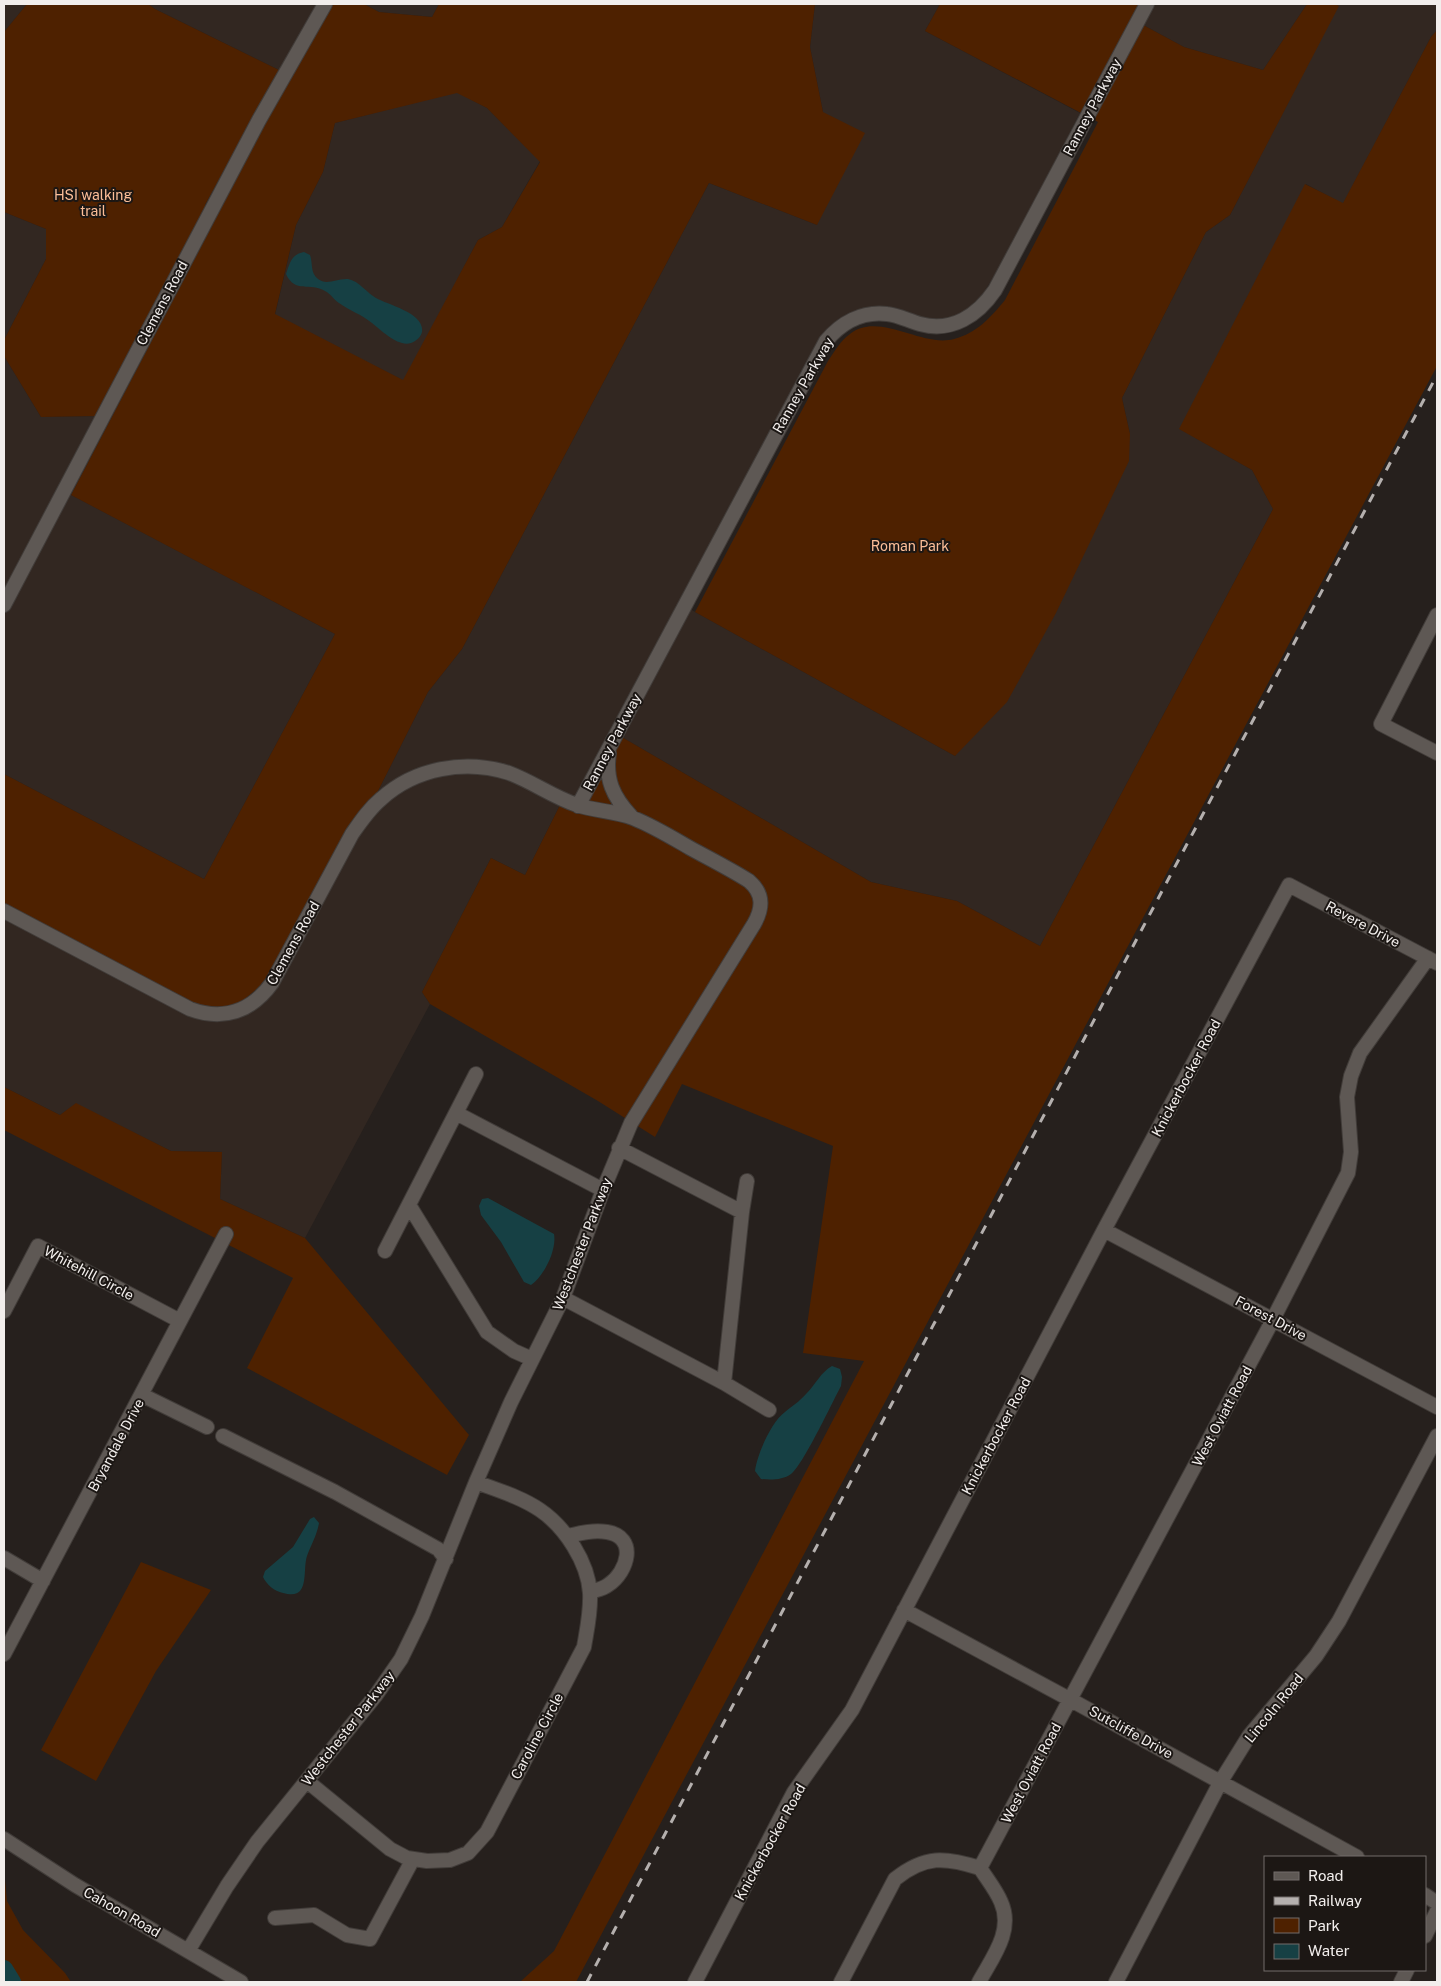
<svg xmlns="http://www.w3.org/2000/svg" width="1441" height="1986" viewBox="0 0 1441 1986" font-family="'Public Sans',sans-serif">
  <style>
    .built { fill: #322721 }
    .green { fill: #4e2100; fill-rule: evenodd }
    .water { fill: #164044 }
    .lines { fill: none; stroke-linecap: round; stroke-linejoin: round }
    .river { stroke: #164044; stroke-width: 18 }
    .minor-casing { stroke: #413c39; stroke-width: 16 }
    .minor { stroke: #5e5854; stroke-width: 14 }
    .rail { stroke: #b5b0ae; stroke-width: 3; stroke-dasharray: 9 9; stroke-linecap: butt }
    .labels { text-anchor: middle; dominant-baseline: central; stroke-width: 4; stroke-linejoin: round; paint-order: stroke }
    .street-label { font-size: 14px; fill: #f2eeec; stroke: #1c1714 }
    .park-label { font-size: 14px; fill: #fcbe98; stroke: #1c1714 }
  </style>
  <rect width="100%" height="100%" fill="#26201d"/>
  <path class="built" d="M 4,4 L 27,4 L 4,32 Z
    M 148,4 L 317,4 L 279,70 L 155,9 Z
    M 364,4 L 439,4 L 432,17 L 379,12 Z
    M 815,4 L 940,4 L 925,31 L 1080,113 L 1000,267 L 980,298 L 964,313 L 942,321 L 919,317 L 842,319 L 577,800 L 478,762 L 376,795 L 428,692 L 462,649 L 709,183 L 817,225 L 823,112 L 810,47 Z
    M 1140,4 L 1307,4 L 1263,70 L 1184,47 L 1132,19 Z
    M 1335,4 L 1437,4 L 1437,30 L 1431,37 L 1343,204 L 1306,184 L 1180,429 L 1252,470 L 1273,509 L 1040,946 L 957,901 L 871,882 L 620,736 L 688,608 L 955,756 L 1130,434 L 1122,398 L 1206,232 L 1230,215 L 1338,6 Z
    M 457,92 L 487,108 L 540,161 L 502,227 L 478,240 L 404,381 L 275,315 L 296,225 L 323,172 L 335,123 Z
    M 4,212 L 46,229 L 46,259 L 4,340 Z
    M 4,356 L 41,417 L 97,416 L 60,489 L 335,634 L 204,879 L 4,774 Z
    M 472,771 L 500,775 L 561,803 L 525,875 L 491,858 L 422,992 L 430,1004 L 305,1238 L 220,1199 L 222,1152 L 171,1151 L 76,1104 L 60,1115 L 4,1087 L 4,915 L 186,1011 L 264,999 L 358,830 L 394,794 L 420,780 L 448,772 Z"/>
  <path class="green" d="M 27,4 L 148,4 L 155,9 L 279,70 L 205,205 L 212,209 L 97,416 L 41,417 L 4,356 L 4,340 L 46,259 L 46,229 L 4,212 L 4,32 Z
    M 328,4 L 364,4 L 379,12 L 432,17 L 439,4 L 815,4 L 810,47 L 823,112 L 865,133 L 817,225 L 709,183 L 462,649 L 428,692 L 376,795 L 351,822 L 276,964 L 260,986 L 245,999 L 231,1007 L 211,1009 L 191,1004 L 4,905 L 4,774 L 204,879 L 335,634 L 71,495 ZM 457,93 L 487,108 L 540,162 L 502,227 L 478,240 L 403,380 L 275,314 L 296,225 L 323,172 L 335,123 Z
    M 940,4 L 1140,4 L 1132,19 L 1184,47 L 1263,70 L 1307,4 L 1335,4 L 1339,6 L 1230,215 L 1206,232 L 1122,398 L 1130,434 L 1129,461 L 1056,613 L 1007,702 L 955,756 L 695,612 L 828,361 C 835,351 840,341 850,334 C 879,311 922,348 954,339 C 977,333 991,317 1005,300 L 1098,122 L 925,31 Z
    M 1437,30 L 1437,366 L 576,1982 L 520,1982 L 554,1951 L 864,1361 L 803,1353 L 833,1146 L 682,1084 L 655,1137 L 598,1101 L 430,1004 L 422,992 L 491,858 L 525,875 L 561,803 L 582,812 L 620,736 L 871,882 L 957,901 L 1040,946 L 1273,509 L 1252,470 L 1179,429 L 1305,184 L 1343,203 L 1431,37 Z
    M 4,1087 L 60,1115 L 76,1103 L 171,1151 L 222,1152 L 220,1199 L 305,1238 L 469,1435 L 447,1475 L 247,1368 L 293,1278 L 4,1130 Z
    M 141,1562 L 211,1590 L 156,1671 L 96,1781 L 41,1750 Z
    M 4,1869 L 7,1901 L 23,1930 L 65,1973 L 71,1982 L 4,1982 Z"/>
  <path class="water" d="M 304,252 L 310,255 C 313,263 310,273 318,279 C 327,286 337,278 348,279 C 359,281 367,293 376,298 C 388,305 425,313 422,332 C 421,337 416,341 411,343 C 398,347 382,331 372,323 C 361,314 350,311 339,303 C 334,300 331,294 325,291 C 310,282 295,294 286,274 C 290,262 292,254 304,252 Z
    M 488,1198 L 554,1234 C 557,1250 544,1276 531,1285 L 524,1282 L 501,1242 L 481,1215 L 479,1206 L 482,1199 Z
    M 832,1366 L 840,1369 L 842,1377 L 841,1386 C 833,1401 802,1467 791,1474 C 783,1480 771,1480 761,1479 L 755,1471 C 757,1455 771,1422 785,1412 C 792,1406 799,1402 806,1394 C 815,1385 821,1372 832,1366 Z
    M 314,1517 L 319,1523 C 317,1535 311,1545 307,1556 C 302,1571 311,1601 283,1593 C 274,1591 267,1585 263,1577 L 265,1571 L 293,1547 L 310,1519 Z"/>
  <g class="lines">
    <path class="river" d="M 4,1969 L 12,1982"/>
    <defs>
      <path id="minor" d="M 4,605 L 259,120 L 325,4
        M 1437,615 L 1381,724 L 1437,753
        M 609,753 C 605,779 613,797 631,816
        M 578,806 L 826,341 C 841,323 862,311 887,314 C 898,315 909,321 920,324 C 952,333 978,315 995,290 L 1147,4
        M 4,911 L 190,1009 C 223,1021 251,1012 272,983 L 352,834 C 361,821 369,809 381,799 C 415,768 465,759 509,773 C 533,782 553,797 577,805 C 595,811 615,811 633,818 C 653,826 671,837 690,848 C 710,859 730,869 749,881 C 764,894 763,908 754,924 L 631,1123 L 603,1190 L 563,1298 L 511,1402 L 476,1482 L 422,1616 L 401,1659 L 376,1695 L 257,1842 L 227,1886 L 188,1951
        M 456,1113 L 603,1190
        M 619,1148 L 742,1212 L 724,1383 L 769,1410
        M 409,1205 L 487,1332 L 514,1351 L 532,1359
        M 742,1212 L 747,1181
        M 1104,1230 L 1437,1407
        M 385,1251 L 476,1074
        M 563,1298 L 724,1383
        M 4,1311 L 38,1246 L 180,1321
        M 142,1395 L 207,1427
        M 223,1436 L 335,1492 L 438,1549 L 446,1559
        M 568,1536 C 581,1533 593,1530 607,1532 C 638,1537 628,1572 608,1585 C 603,1589 596,1590 590,1592
        M 4,1558 L 43,1581
        M 904,1610 L 1071,1700 L 1357,1857
        M 4,1654 L 226,1234
        M 307,1781 L 390,1849 L 407,1858 L 427,1861 L 450,1860 L 468,1853 L 487,1832 L 584,1647 C 587,1629 591,1612 590,1593 C 588,1562 565,1527 540,1510 C 521,1497 497,1490 476,1482
        M 4,1839 L 75,1885 L 241,1982
        M 980,1868 L 1268,1329 L 1348,1173 L 1351,1152 L 1347,1097 L 1351,1076 L 1360,1053 L 1428,958
        M 1425,1895 L 1437,1903
        M 275,1918 L 314,1915 L 347,1935 L 370,1939 L 413,1859
        M 1425,1936 L 1437,1911
        M 695,1982 L 794,1792 L 852,1710 L 1104,1230 L 1289,885 L 1437,963
        M 841,1982 L 895,1879 C 925,1855 945,1857 980,1868
        M 979,1982 C 992,1958 1014,1931 1001,1902 C 996,1890 987,1879 980,1868
        M 1116,1982 L 1221,1781 L 1249,1736 L 1316,1656 L 1339,1621 L 1437,1436
        M 1401,1982 L 1407,1970"/>
    </defs>
    <use href="#minor" class="minor-casing"/>
    <use href="#minor" class="minor"/>
    <path class="rail" d="M 587,1982 L 1170,876 L 1437,375"/>
  </g>
  <g class="labels">
    <g class="street-label">
      <text transform="translate(1092 107) rotate(-62)">Ranney Parkway</text>
      <text transform="translate(162 303) rotate(-62)">Clemens Road</text>
      <text transform="translate(803 385) rotate(-60)">Ranney Parkway</text>
      <text transform="translate(612 742) rotate(-62)">Ranney Parkway</text>
      <text transform="translate(1363 924) rotate(28)">Revere Drive</text>
      <text transform="translate(293 943) rotate(-61)">Clemens Road</text>
      <text transform="translate(1186 1078) rotate(-62)">Knickerbocker Road</text>
      <text transform="translate(582 1244) rotate(-69)">Westchester Parkway</text>
      <text transform="translate(89 1273) rotate(28)">Whitehill Circle</text>
      <text transform="translate(1271 1318) rotate(28)">Forest Drive</text>
      <text transform="translate(1222 1416) rotate(-62)">West Oviatt Road</text>
      <text transform="translate(996 1436) rotate(-62)">Knickerbocker Road</text>
      <text transform="translate(116 1445) rotate(-62)">Bryandale Drive</text>
      <text transform="translate(1274 1708) rotate(-51)">Lincoln Road</text>
      <text transform="translate(348 1728) rotate(-52)">Westchester Parkway</text>
      <text transform="translate(1131 1732) rotate(29)">Sutcliffe Drive</text>
      <text transform="translate(537 1736) rotate(-62)">Caroline Circle</text>
      <text transform="translate(1031 1773) rotate(-62)">West Oviatt Road</text>
      <text transform="translate(770 1842) rotate(-61)">Knickerbocker Road</text>
      <text transform="translate(122 1912) rotate(30)">Cahoon Road</text>
    </g>
    <g class="park-label">
      <text x="93" y="195">HSI walking<tspan x="93" dy="16">trail</tspan></text>
      <text x="910" y="546">Roman Park</text>
    </g>
  </g>
  <rect width="1441" height="1986" fill="none" stroke="#f2eeec" stroke-width="10"/>
  <rect x="1264" y="1856" width="162" height="115" fill="#1c1714" stroke="#726d6a"/>
  <rect x="1274" y="1872" width="25" height="8" fill="#5e5854" stroke="#726d6a"/>
  <text x="1308" y="1881" font-size="15" fill="#f2eeec">Road</text>
  <rect x="1274" y="1897" width="25" height="8" fill="#b5b0ae" stroke="#726d6a"/>
  <text x="1308" y="1906" font-size="15" fill="#f2eeec">Railway</text>
  <rect x="1274" y="1918" width="25" height="15" fill="#4e2100" stroke="#726d6a"/>
  <text x="1308" y="1931" font-size="15" fill="#f2eeec">Park</text>
  <rect x="1274" y="1944" width="25" height="15" fill="#164044" stroke="#726d6a"/>
  <text x="1308" y="1956" font-size="15" fill="#f2eeec">Water</text>
</svg>
